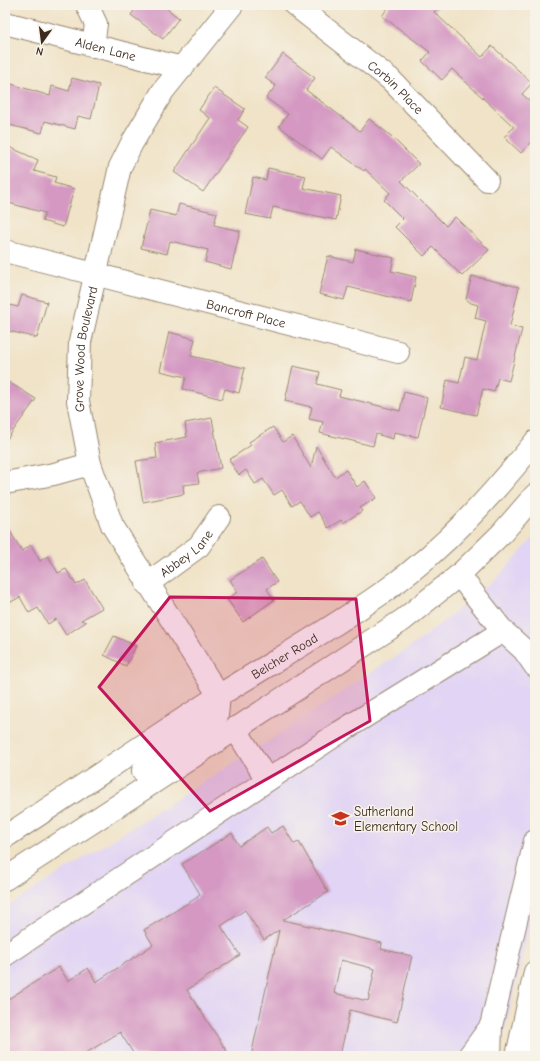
<svg xmlns="http://www.w3.org/2000/svg" width="540" height="1061" viewBox="0 0 540 1061" font-family="'Comic Neue',sans-serif">
  <style>
    .built { fill: #e1d4f4 }
    .building { fill: #d498c3; fill-rule: evenodd }
    .lines { fill: none; stroke-linecap: round; stroke-linejoin: round }
    .minor-casing { stroke: #968672; stroke-width: 24 }
    .major-casing { stroke: #968672; stroke-width: 24 }
    .minor { stroke: #fff; stroke-width: 22 }
    .major { stroke: #fff; stroke-width: 22 }
    .marked { fill: #c2185b; fill-opacity: 0.2; stroke: #c2185b; stroke-width: 3; stroke-linejoin: round }
    .labels { text-anchor: middle; dominant-baseline: central; stroke-width: 3; stroke-linejoin: round; paint-order: stroke }
    .street-label { font-size: 13px; fill: #3b2a1e; stroke: #f7f3e8 }
    .poi-label { font-size: 13px; fill: #3b2a1e; stroke: #f7f3e8; text-anchor: start }
  </style>
  <rect width="100%" height="100%" fill="#f7f3e8"/>
  <filter id="ink" filterUnits="userSpaceOnUse"><feTurbulence type="fractalNoise" baseFrequency=".025" numOctaves="2"/><feDisplacementMap in="SourceGraphic" scale="8" xChannelSelector="R" yChannelSelector="G"/><feConvolveMatrix kernelMatrix="1 2 1 2 8 2 1 2 1" color-interpolation-filters="sRGB"/></filter>
  <filter id="wash" filterUnits="userSpaceOnUse"><feTurbulence type="fractalNoise" baseFrequency=".012" numOctaves="4" result="noise"/><feDisplacementMap in="SourceGraphic" scale="16" xChannelSelector="R" yChannelSelector="G"/><feGaussianBlur stdDeviation="0.9" result="paint"/><feColorMatrix in="noise" values="0 0 0 0 0 0 0 0 0 0 0 0 0 0 0 0 0 1.4 0 .05"/><feComposite in="paint" operator="in"/></filter>
  <g filter="url(#wash)">
    <rect width="100%" height="100%" fill="#f0e3c7"/>
    <path class="built" d="M 535,536 L 535,905 L 499,1056 L 5,1056 L 5,908 L 284,731 L 420,640 L 496,579 Z"/>
    <g id="blocks">
      <path class="building" d="M 138,5 L 162,5 L 179,18 L 163,39 L 131,15 Z
        M 390,5 L 439,5 L 434,12 L 482,57 L 492,46 L 532,83 L 522,94 L 535,106 L 535,137 L 521,153 L 504,137 L 514,127 L 452,69 L 442,80 L 422,61 L 430,52 L 382,16 Z
        M 283,54 L 315,78 L 306,90 L 360,131 L 369,119 L 390,135 L 419,164 L 401,181 L 446,226 L 455,217 L 489,250 L 462,276 L 433,247 L 424,256 L 395,227 L 403,219 L 384,200 L 390,193 L 365,169 L 364,171 L 331,147 L 322,159 L 279,126 L 288,114 L 266,98 L 276,86 L 265,78 Z
        M 72,78 L 99,85 L 91,119 L 78,116 L 75,129 L 45,121 L 42,133 L 5,124 L 5,82 L 50,96 L 52,86 L 69,91 Z
        M 214,88 L 245,109 L 238,120 L 248,127 L 203,192 L 174,172 L 210,118 L 199,110 Z
        M 5,145 L 38,160 L 34,171 L 56,177 L 54,183 L 74,189 L 63,227 L 42,221 L 45,213 L 5,202 Z
        M 268,168 L 306,176 L 303,188 L 341,196 L 336,220 L 273,207 L 270,219 L 245,214 L 253,177 L 266,180 Z
        M 179,204 L 217,213 L 214,225 L 240,231 L 231,269 L 205,262 L 208,250 L 188,245 L 170,241 L 167,254 L 141,248 L 150,210 L 176,216 Z
        M 356,249 L 394,258 L 391,271 L 416,277 L 411,302 L 348,287 L 344,300 L 319,294 L 328,256 L 353,262 Z
        M 472,276 L 519,287 L 510,326 L 522,329 L 509,381 L 498,378 L 494,392 L 483,389 L 476,415 L 441,407 L 447,380 L 459,383 L 465,357 L 477,360 L 486,321 L 475,318 L 478,305 L 471,303 L 466,299 Z
        M 22,295 L 47,302 L 37,338 L 5,330 L 5,304 L 18,307 Z
        M 169,332 L 195,339 L 191,356 L 245,368 L 239,393 L 225,389 L 222,399 L 183,389 L 186,377 L 160,371 Z
        M 293,366 L 320,372 L 317,384 L 341,390 L 339,396 L 400,411 L 404,392 L 427,398 L 418,437 L 394,432 L 393,439 L 376,434 L 373,446 L 320,433 L 323,422 L 309,419 L 312,407 L 285,401 Z
        M 5,380 L 36,399 L 5,442 Z
        M 212,418 L 221,468 L 197,473 L 199,483 L 183,485 L 184,494 L 143,502 L 136,461 L 157,458 L 155,443 L 187,437 L 185,423 Z
        M 273,427 L 283,442 L 292,436 L 311,468 L 316,446 L 335,477 L 346,470 L 357,487 L 365,481 L 376,498 L 360,508 L 362,511 L 343,523 L 341,520 L 328,528 L 318,512 L 310,517 L 300,501 L 292,506 L 282,490 L 274,495 L 263,479 L 255,484 L 246,470 L 239,475 L 229,460 L 251,445 L 249,442 Z
        M 5,523 L 22,551 L 31,545 L 40,561 L 48,556 L 58,573 L 66,569 L 76,585 L 85,580 L 102,608 L 81,620 L 86,622 L 66,635 L 56,619 L 48,624 L 38,608 L 29,613 L 20,597 L 11,602 L 5,592 Z
        M 262,559 L 277,582 L 267,589 L 274,600 L 243,622 L 227,599 L 238,592 L 230,580 Z
        M 114,636 L 136,646 L 126,666 L 104,655 Z
        M 283,826 L 294,844 L 299,842 L 328,892 L 283,920 L 382,943 L 381,949 L 412,956 L 397,1022 L 350,1010 L 340,1056 L 251,1056 L 279,930 L 264,940 L 245,910 L 221,926 L 240,955 L 187,990 L 230,1056 L 135,1056 L 120,1032 L 81,1056 L 5,1056 L 5,1001 L 59,967 L 68,981 L 88,968 L 96,982 L 153,945 L 144,930 L 198,897 L 197,896 L 200,894 L 182,864 L 232,833 L 239,846 L 267,827 L 271,833 ZM 341,960 L 375,969 L 368,1001 L 334,993 Z"/>
    </g>
  </g>
  <g filter="url(#ink)">
    <use href="#blocks" fill-opacity="0" stroke="#968672" stroke-width="1"/>
    <g class="lines">
      <defs>
        <g id="minor">
          <path d="M 87,5 L 96,24 L 93,46"/>
          <path id="s1" d="M 295,5 L 390,79 L 487,180"/>
          <path id="s2" d="M 5,23 L 182,68"/>
          <path id="s3" d="M 5,251 L 398,352"/>
          <path d="M 5,483 L 54,474 L 90,464"/>
          <path id="s4" d="M 147,584 L 199,546 L 219,517"/>
          <path d="M 503,631 L 524,650 L 535,666"/>
          <path id="s5" d="M 219,696 L 112,525 L 90,464 L 78,401 L 80,342 L 120,167 L 132,143 L 163,91 L 232,5"/>
          <path d="M 235,728 L 267,780"/>
          <path d="M 5,955 L 340,732 L 503,631 L 459,575"/>
          <path d="M 469,1056 L 491,1026"/>
          <path d="M 490,1056 L 491,1026 L 535,841"/>
          <path d="M 517,1056 L 535,972"/>
        </g>
        <g id="major">
          <path d="M 143,771 L 212,724 L 217,716 L 219,696"/>
          <path id="s6" d="M 5,837 C 77,790 148,741 220,695 C 276,660 335,627 389,588 C 445,548 492,495 535,442"/>
          <path d="M 5,879 L 403,620 L 459,575 L 502,533 L 535,495"/>
        </g>
      </defs>
      <use href="#minor" class="minor-casing"/>
      <use href="#major" class="major-casing"/>
      <use href="#minor" class="minor"/>
      <use href="#major" class="major"/>
    </g>
  </g>
  <path class="marked" d="M 170,597 L 356,599 L 370,721 L 210,811 L 99,687 Z"/>
  <defs>
    <symbol id="school-bare" viewBox="-9 -9 18 18"><path d="M0-5L7-2L0 1L-7-2ZM-4 1L0 2.5L4 1V4Q0 6-4 4Z" fill="#c8321e" stroke="#f7f3e8" stroke-width="2.5" paint-order="stroke"/></symbol>
  </defs>
  <g fill-rule="evenodd">
    <use href="#school-bare" x="328" y="806" width="25" height="25"/>
  </g>
  <g class="labels">
    <g class="street-label">
      <text stroke="none"><textPath href="#s2" startOffset="104">Alden Lane</textPath></text>
      <text stroke="none"><textPath href="#s1" startOffset="130">Corbin Place</textPath></text>
      <text stroke="none"><textPath href="#s3" startOffset="249">Bancroft Place</textPath></text>
      <text stroke="none"><textPath href="#s5" startOffset="383">Grove Wood Boulevard</textPath></text>
      <text stroke="none"><textPath href="#s4" startOffset="50">Abbey Lane</textPath></text>
      <text stroke="none"><textPath href="#s6" startOffset="333">Belcher Road</textPath></text>
    </g>
    <g class="poi-label">
      <text x="354" y="811">Sutherland<tspan x="354" dy="15">Elementary School</tspan></text>
    </g>
  </g>
  <rect width="540" height="1061" fill="none" stroke="#f7f3e8" stroke-width="20"/>
  <g transform="translate(42 42) rotate(194)" stroke="#f7f3e8" stroke-width="3" paint-order="stroke">
  <path d="M0-3L7 15L0 10L-7 15Z" fill="#3b2a1e"/>
  <text y="-6" font-size="11" font-weight="bold" text-anchor="middle" fill="#3b2a1e">N</text>
  </g>
</svg>
